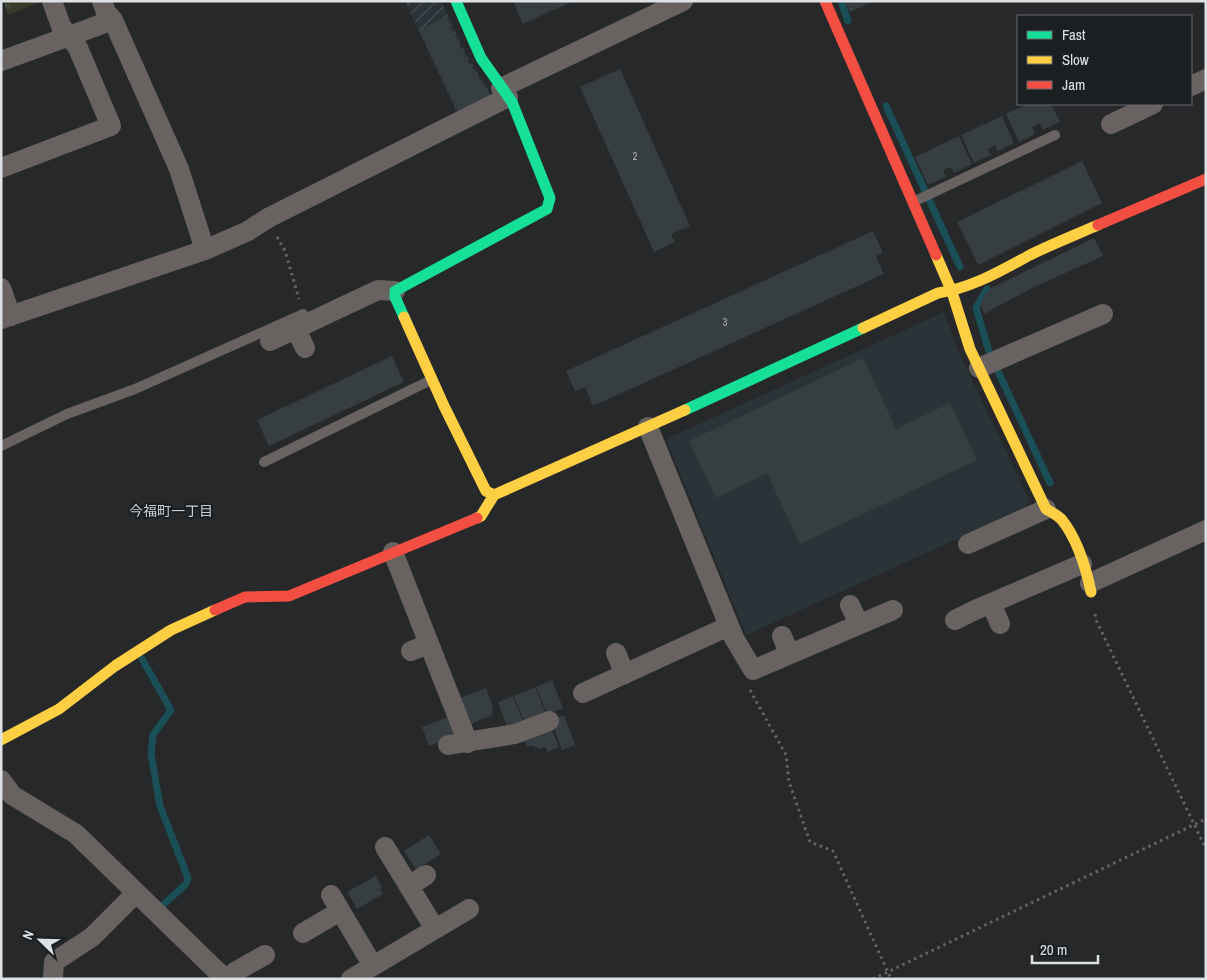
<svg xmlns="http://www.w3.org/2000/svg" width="1207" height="980" viewBox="0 0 1207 980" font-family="'Archivo Narrow','Noto Sans JP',sans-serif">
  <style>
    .built { fill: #2a3338 }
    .industrial { fill: url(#industrial-furrows) }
    .park { fill: url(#park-tufts) }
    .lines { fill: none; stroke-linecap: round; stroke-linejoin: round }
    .stream { stroke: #1b4f58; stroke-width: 7 }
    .building { fill: #363e42 }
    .path { stroke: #656363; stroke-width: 3; stroke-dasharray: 2.5 4; stroke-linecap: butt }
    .lane { stroke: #686261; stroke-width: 10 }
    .street { stroke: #686261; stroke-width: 20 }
    .fast { stroke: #16e098; stroke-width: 11 }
    .slow { stroke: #ffcf43; stroke-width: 11 }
    .jam { stroke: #f24e42; stroke-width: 11 }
    .labels { text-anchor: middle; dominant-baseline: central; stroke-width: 4; stroke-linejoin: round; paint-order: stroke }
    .number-label { font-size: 10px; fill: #b5b9bc }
    .neighbourhood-label { font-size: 14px; fill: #c8ced3; stroke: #1b1f22 }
  </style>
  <defs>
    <pattern id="industrial-furrows" width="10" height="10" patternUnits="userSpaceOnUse" patternTransform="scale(1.25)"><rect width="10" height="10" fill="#2a3338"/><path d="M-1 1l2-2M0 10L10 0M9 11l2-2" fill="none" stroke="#485055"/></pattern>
    <pattern id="park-tufts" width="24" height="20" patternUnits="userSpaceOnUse" patternTransform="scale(1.25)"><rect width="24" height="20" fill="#363c27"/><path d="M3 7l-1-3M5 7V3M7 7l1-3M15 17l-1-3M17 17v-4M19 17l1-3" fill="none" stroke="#535846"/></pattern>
  </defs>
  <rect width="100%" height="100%" fill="#26282a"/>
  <path class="built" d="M 944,312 L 956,346 L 1029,500 L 1025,508 L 746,635 L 666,439 Z"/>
  <path class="industrial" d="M 405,1 L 441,1 L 466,54 L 494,99 L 459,117 Z"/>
  <path class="park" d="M 4,1 L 42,1 L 8,15 Z"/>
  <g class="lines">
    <path class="stream" d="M 841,1 L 848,21
      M 886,106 L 960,267
      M 987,289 L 976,308 L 989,352 L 1050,483
      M 142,659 L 171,710 L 153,735 L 151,754 L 160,806 L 188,878 L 186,884 L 163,905"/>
  </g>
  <path class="building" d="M 513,1 L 573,1 L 523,24 Z
    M 845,1 L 874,1 L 850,12 Z
    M 446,17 L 466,59 L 493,99 L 460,115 L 419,30 Z
    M 620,69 L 690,226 L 671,234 L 675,242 L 654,252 L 580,87 Z
    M 1027,104 L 1051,104 L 1060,122 L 1043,130 L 1040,123 L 1032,127 L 1035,134 L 1019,142 L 1006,114 Z
    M 1002,116 L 1014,143 L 998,151 L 995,145 L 988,149 L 991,155 L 974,163 L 961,135 Z
    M 959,136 L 972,164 L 954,173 L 951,167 L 943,170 L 946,177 L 928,185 L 915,157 Z
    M 1082,161 L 1102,203 L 978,265 L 957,222 Z
    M 873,231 L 883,253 L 876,256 L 884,274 L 593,406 L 585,387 L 575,391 L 566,371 Z
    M 1094,238 L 1103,256 L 1032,288 L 984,314 L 981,304 L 984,295 L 991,288 Z
    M 392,356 L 404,382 L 269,446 L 257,420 Z
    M 863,358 L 896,429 L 950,403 L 977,460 L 800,544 L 767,473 L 716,498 L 689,441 Z
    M 552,680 L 563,708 L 547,714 L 536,687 Z
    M 535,687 L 546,714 L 525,723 L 514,696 Z
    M 486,688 L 493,708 L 492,715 L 470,724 L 460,698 Z
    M 513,696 L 524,723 L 508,729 L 498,702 Z
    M 564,715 L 575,745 L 562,750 L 551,720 Z
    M 448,717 L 454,733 L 441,738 L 442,741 L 429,746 L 422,727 Z
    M 551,727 L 559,747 L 547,752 L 546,747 L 539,749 L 538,747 L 535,748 L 534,746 L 527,746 L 523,738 Z
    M 429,835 L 441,854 L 416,870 L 404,851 Z
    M 376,876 L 382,887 L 380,889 L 383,894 L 357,909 L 347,892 Z"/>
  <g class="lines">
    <path class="path" d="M 277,237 L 285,251 L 299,299
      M 1095,614 L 1096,620 L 1206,849
      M 750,690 L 786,755 L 789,782 L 810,842 L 833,851 L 891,979
      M 873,979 L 1206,819"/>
    <path class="lane" d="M 913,202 L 1055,135
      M 1,446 L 67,414 L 135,389 L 303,314
      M 264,462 L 431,380"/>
    <path class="street" d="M 102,1 L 106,12 L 113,20 L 179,169 L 205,250
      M 1,61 L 113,20
      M 1191,86 L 1206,79
      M 501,88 L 683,1
      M 1111,124 L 1153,104
      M 1,168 L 111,126 L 78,48 L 61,26 L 52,1
      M 1,288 L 11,316
      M 1,319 L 205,250 L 248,231 L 268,218 L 508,97
      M 296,329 L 305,348
      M 270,341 L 378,290 L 395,291
      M 979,368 L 1103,314
      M 648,427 L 734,638 L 753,670 L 893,610
      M 968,544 L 1046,509
      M 393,552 L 468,743
      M 1090,583 L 1206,530
      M 991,603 L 1000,624
      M 850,605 L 859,624
      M 955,620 L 975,610 L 1082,564
      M 782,636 L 789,653
      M 411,651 L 429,644
      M 616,653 L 625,674
      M 583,693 L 729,626
      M 448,745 L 515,734 L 549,721
      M 1,780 L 12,795 L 76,834 L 225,979
      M 385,847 L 435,929
      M 409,886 L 426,875
      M 331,895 L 373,966
      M 303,933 L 340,911
      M 53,979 L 54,962 L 92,937 L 136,893
      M 229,979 L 235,972 L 265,955
      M 351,979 L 469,909"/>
    <path class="fast" d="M 404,317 L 395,297 L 395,291 L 547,209 L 550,198 L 512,102 L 481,58 L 456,1
      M 685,410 L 863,328"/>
    <path class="slow" d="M 936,255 L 952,292 L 970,349 L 1046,509 C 1051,512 1058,515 1062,520 C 1077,539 1086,568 1091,592
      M 404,317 L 444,406 L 486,491 L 494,495
      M 863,328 L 938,293 C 972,288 1000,271 1030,255 C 1052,244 1075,235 1098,225
      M 477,518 L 481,516 L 494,495 L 685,410
      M 1,740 L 59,709 L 115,666 L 171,630 L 215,610"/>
    <path class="jam" d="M 825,1 L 936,255
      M 1098,225 L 1206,179
      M 215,610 L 245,597 L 289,596 L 477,518"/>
  </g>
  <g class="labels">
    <g class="number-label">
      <text x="635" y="156">2</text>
      <text x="725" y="322">3</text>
    </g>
    <g class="neighbourhood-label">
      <text x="171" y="511">今福町一丁目</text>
    </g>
  </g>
  <rect width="1207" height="980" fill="none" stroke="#dfe2e4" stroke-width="5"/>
  <rect x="1017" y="15" width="175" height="90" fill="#1b1f22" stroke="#696d70"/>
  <rect x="1027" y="31" width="25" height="8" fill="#16e098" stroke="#696d70"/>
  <text x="1062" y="40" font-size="15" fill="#dfe2e4">Fast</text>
  <rect x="1027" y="56" width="25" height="8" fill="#ffcf43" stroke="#696d70"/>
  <text x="1062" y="65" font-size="15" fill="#dfe2e4">Slow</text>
  <rect x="1027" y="81" width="25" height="8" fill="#f24e42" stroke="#696d70"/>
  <text x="1062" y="90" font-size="15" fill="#dfe2e4">Jam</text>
  <g transform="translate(40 940) rotate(293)" stroke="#1b1f22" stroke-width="4" paint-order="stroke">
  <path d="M0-4L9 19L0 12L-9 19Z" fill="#dfe2e4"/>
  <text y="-8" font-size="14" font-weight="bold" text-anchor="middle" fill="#dfe2e4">N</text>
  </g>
  <path d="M1032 955v8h66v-8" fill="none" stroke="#dfe2e4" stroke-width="2.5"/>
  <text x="1040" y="955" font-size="15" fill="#dfe2e4" stroke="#1b1f22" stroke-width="4" paint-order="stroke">20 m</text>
</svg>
